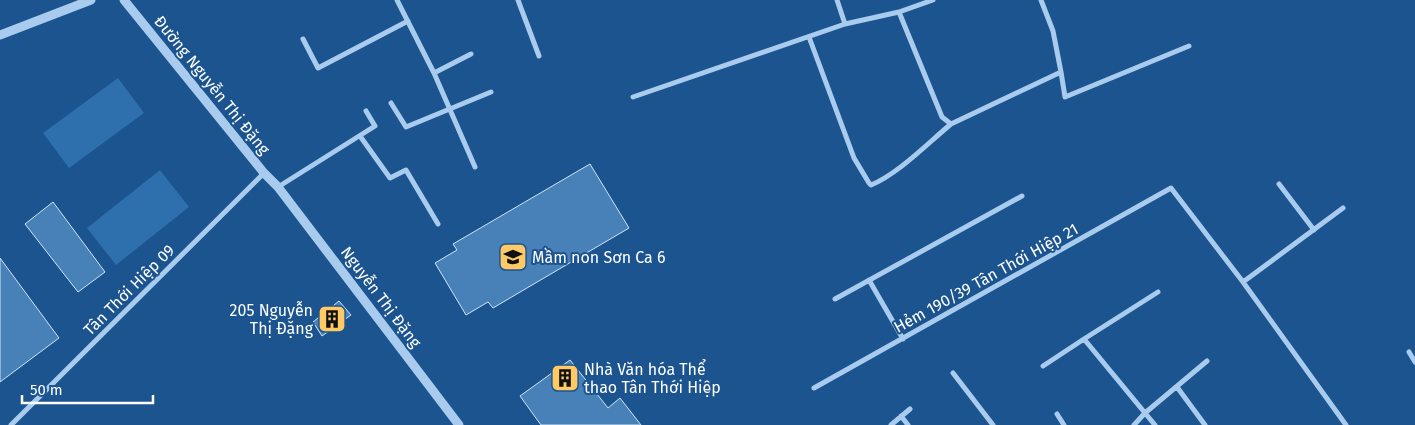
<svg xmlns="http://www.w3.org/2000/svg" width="1415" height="425" viewBox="0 0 1415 425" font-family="'Fira Sans',sans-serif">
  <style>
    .green { fill: #2e6fad }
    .building { fill: #4881b8; stroke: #cfe5fa }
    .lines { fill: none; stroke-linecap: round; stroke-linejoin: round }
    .minor { stroke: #a9ccee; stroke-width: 5 }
    .tertiary { stroke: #a9ccee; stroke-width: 9 }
    .labels { text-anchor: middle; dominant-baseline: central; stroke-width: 4; stroke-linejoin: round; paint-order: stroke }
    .street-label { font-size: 16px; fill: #fff; stroke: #1b548f }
    .poi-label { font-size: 16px; fill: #fff; stroke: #1b548f; text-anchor: start }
  </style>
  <rect width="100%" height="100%" fill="#1b548f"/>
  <path class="green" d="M 118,78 L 144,113 L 69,168 L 43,133 Z
    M 160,170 L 189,207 L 116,265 L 87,228 Z"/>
  <path class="building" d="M 590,164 L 629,228 L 493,308 L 488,302 L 466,315 L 435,263 L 457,250 L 453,244 Z
    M 53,202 L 105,272 L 78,292 L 25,224 Z
    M 0,258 L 59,338 L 0,382 Z
    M 339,301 L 351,315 L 322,336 L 313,322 Z
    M 570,360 L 608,408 L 620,398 L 641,425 L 541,425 L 520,396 Z"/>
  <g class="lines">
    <path class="minor" d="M 397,0 L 434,73 L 471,54
      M 518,0 L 539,56
      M 837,0 L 845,24
      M 1041,0 L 1053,31 L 1061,72
      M 899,12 L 942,117 L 951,124 L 1061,72 L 1065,97 L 1189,46
      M 809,37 L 854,158 L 869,183 L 871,185 C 898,174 928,143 951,124
      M 303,39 L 318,68 L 408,21
      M 434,73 L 475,167
      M 633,97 L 845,24 L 899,12 L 933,0
      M 391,103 L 406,127 L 491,92
      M 360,136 L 390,178 L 406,170 L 438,224
      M 1279,184 L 1314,230
      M 278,187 L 375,126 L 366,111
      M 869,280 L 903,339
      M 1243,282 L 1343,208
      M 835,299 L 1022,196
      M 1409,352 L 1415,362
      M 1043,366 L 1084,339
      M 953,373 L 993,425
      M 1177,387 L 1205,425
      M 814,388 L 1171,188 L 1243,282 L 1346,425
      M 1057,414 L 1064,425
      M 901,416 L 908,425
      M 11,425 L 264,173
      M 891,425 L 910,409
      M 1134,425 L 1145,413 L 1084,339 L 1158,292
      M 1155,425 L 1145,413 L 1207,361"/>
    <path class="tertiary" d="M 124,0 L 264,173 L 278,187 L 459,425
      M 0,35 L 91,0"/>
  </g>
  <defs>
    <symbol id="school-square" viewBox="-11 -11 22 22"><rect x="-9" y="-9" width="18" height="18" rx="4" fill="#ffca66" stroke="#1b548f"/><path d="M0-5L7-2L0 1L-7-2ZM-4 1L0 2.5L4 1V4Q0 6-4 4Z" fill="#111"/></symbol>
    <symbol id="building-square" viewBox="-11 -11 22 22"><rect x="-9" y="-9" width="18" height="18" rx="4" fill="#ffca66" stroke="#1b548f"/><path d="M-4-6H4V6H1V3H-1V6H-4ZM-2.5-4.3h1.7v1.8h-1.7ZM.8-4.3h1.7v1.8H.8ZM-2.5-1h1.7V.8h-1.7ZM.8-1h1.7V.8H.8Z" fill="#111"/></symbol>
  </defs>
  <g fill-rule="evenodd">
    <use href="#school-square" x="497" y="241" width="32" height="32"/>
    <use href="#building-square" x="316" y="303" width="32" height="32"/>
    <use href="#building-square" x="549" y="362" width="32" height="32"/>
  </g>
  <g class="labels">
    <g class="street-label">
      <text transform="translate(212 85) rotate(51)">Đường Nguyễn Thị Đặng</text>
      <text transform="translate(986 278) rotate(-29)">Hẻm 190/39 Tân Thới Hiệp 21</text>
      <text transform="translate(129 290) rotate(-45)">Tân Thới Hiệp 09</text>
      <text transform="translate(381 297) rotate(53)">Nguyễn Thị Đặng</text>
    </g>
    <g class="poi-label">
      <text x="532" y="257">Mầm non Sơn Ca 6</text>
      <text x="313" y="310" text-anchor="end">205 Nguyễn<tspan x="313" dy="18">Thị Đặng</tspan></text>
      <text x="584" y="369">Nhà Văn hóa Thể<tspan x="584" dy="18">thao Tân Thới Hiệp</tspan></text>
    </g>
  </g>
  <path d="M22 395v8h131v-8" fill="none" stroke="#ffffff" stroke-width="2.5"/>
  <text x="30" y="395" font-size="15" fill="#ffffff" stroke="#1b548f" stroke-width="4" paint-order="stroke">50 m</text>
</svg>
